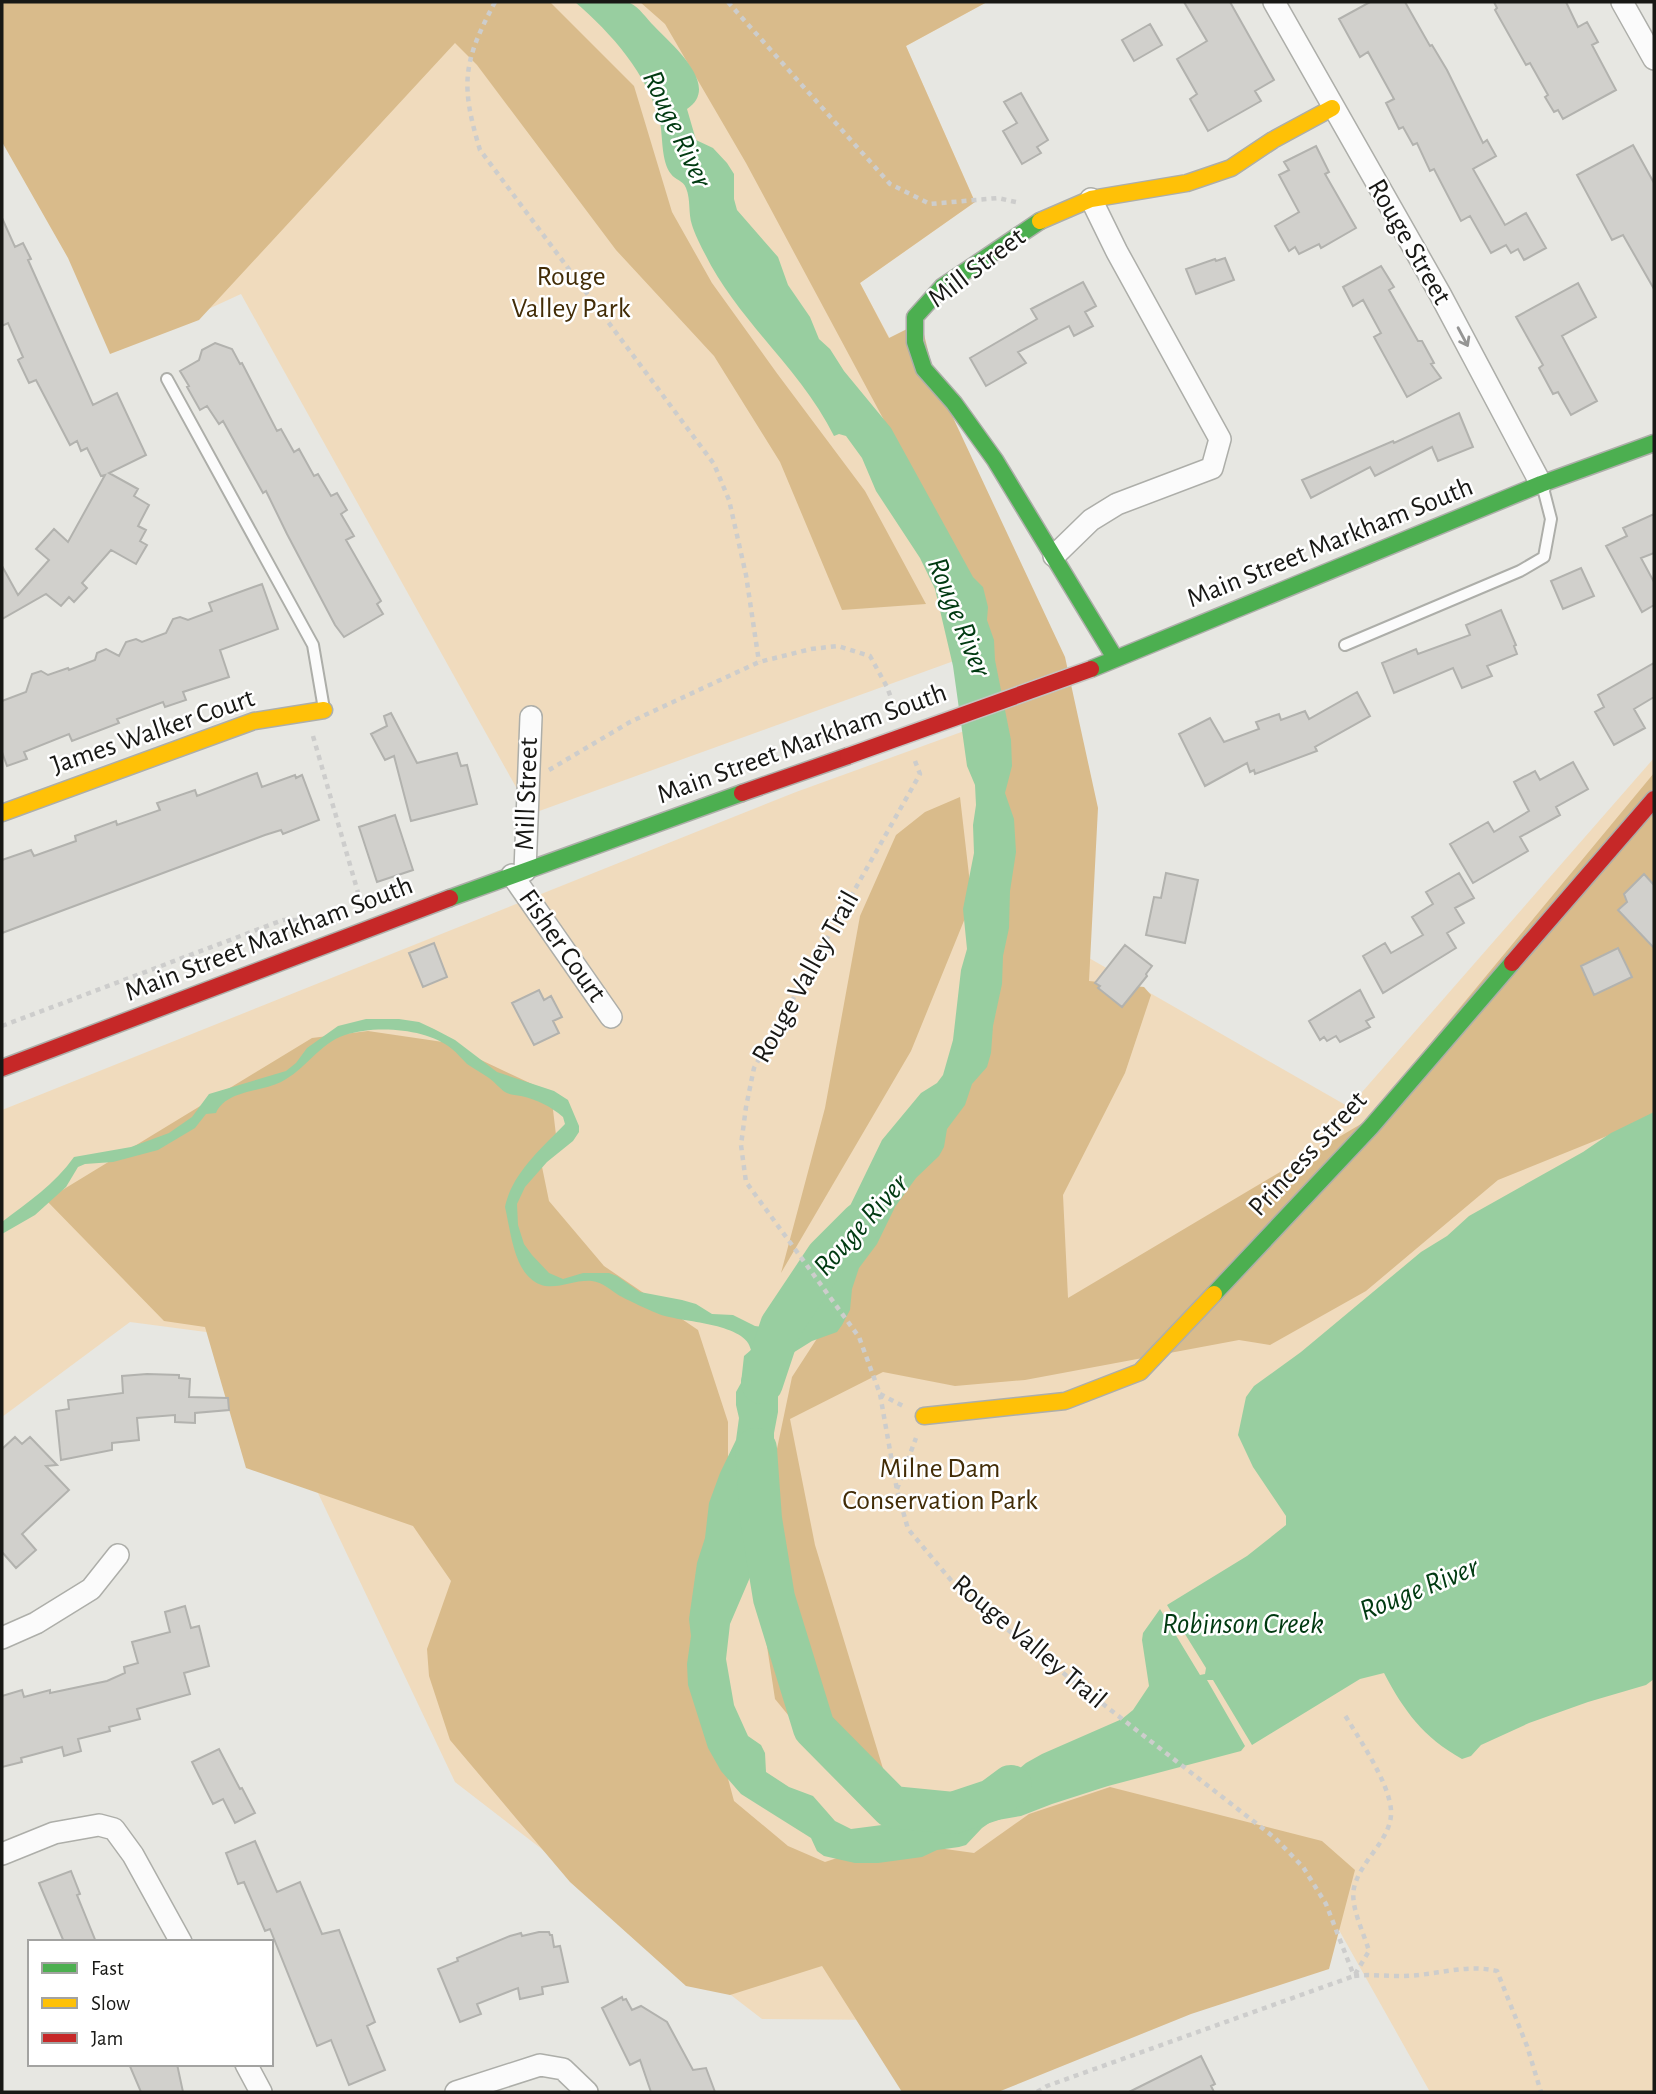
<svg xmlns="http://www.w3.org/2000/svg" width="1656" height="2094" viewBox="0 0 1656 2094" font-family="'Alegreya Sans',sans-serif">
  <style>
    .green { fill: #f0dbbd }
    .forest { fill: #d9bb8b }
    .water { fill: #98cea0 }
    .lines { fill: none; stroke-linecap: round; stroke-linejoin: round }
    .river { stroke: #98cea0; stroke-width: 42 }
    .building { fill: #d1d0cc; stroke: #b2b2ae; stroke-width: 2 }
    .lane-casing { stroke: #adaea9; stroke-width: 14 }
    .street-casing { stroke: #adaea9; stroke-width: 24 }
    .fast-casing { stroke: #adaea9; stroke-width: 19 }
    .slow-casing { stroke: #adaea9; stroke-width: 19 }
    .jam-casing { stroke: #adaea9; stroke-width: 19 }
    .path { stroke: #cdcdcc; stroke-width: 4.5; stroke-dasharray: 5 5; stroke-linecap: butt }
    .lane { stroke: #fbfbfb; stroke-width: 10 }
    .street { stroke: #fbfbfb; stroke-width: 21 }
    .fast { stroke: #4caf50; stroke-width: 16 }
    .slow { stroke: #ffc107; stroke-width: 16 }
    .jam { stroke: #c62828; stroke-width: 16 }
    .jam-bridge-casing { stroke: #c4c4c1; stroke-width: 19; stroke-linecap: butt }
    .jam-bridge { stroke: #c62828; stroke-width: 16 }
    .oneway { stroke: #959594 }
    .labels { text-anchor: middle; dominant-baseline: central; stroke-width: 5; stroke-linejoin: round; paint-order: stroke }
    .street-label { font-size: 28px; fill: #181815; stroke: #fff }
    .park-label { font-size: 28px; fill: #422c06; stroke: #fff }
    .water-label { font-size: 30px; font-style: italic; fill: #003a11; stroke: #fff }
  </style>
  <rect width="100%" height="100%" fill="#e7e7e2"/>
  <path class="green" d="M 2,2 L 987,2 L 906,46 L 975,202 L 860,283 L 1045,628 L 531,814 L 241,294 L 117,351 Z
    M 1072,692 L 1082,954 L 1349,1107 L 1654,758 L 1654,2092 L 1430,2092 L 1330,1914 L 1030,2021 L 762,2019 L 455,1782 L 244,1337 L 130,1322 L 2,1417 L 2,1110 L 796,792 Z"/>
  <path class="forest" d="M 2,2 L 550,2 L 634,86 L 672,212 L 712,283 L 776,372 L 865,491 L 926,604 L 842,610 L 780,462 L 714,356 L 616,250 L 477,65 L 455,43 L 199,320 L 110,354 L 68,258 L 2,142 Z
    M 640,2 L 987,2 L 906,46 L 975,202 L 860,283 L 889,338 L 921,322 L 935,379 L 1065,657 L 1098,808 L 1089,981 L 1144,987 L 1151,995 L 1125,1073 L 1063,1195 L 1068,1298 L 1366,1121 L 1654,773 L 1654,1117 L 1498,1180 L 1366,1291 L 1270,1345 L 1239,1340 L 1025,1380 L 955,1386 L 883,1372 L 790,1419 L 815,1545 L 888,1785 L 820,1754 L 775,1699 L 765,1633 L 764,1511 L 792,1377 L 842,1300 L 968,1043 L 1001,757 L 900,450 L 746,163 L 665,24 Z
    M 960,797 L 972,901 L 911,1051 L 781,1273 L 825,1108 L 860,916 L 896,835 L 925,812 Z
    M 368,1031 L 443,1042 L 551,1093 L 556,1135 L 541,1162 L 549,1201 L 604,1266 L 698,1330 L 728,1422 L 728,1481 L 700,1674 L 734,1801 L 788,1846 L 825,1862 L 888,1841 L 974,1853 L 1029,1814 L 1110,1787 L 1322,1841 L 1355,1870 L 1329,1969 L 1191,2014 L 998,2092 L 902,2092 L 822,1966 L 730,1995 L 686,1986 L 570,1882 L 450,1740 L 429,1676 L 427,1649 L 451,1581 L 413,1526 L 246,1468 L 205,1327 L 164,1321 L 46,1200 L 312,1038 Z"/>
  <path class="water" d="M 575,2 C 588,2 619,0 630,3 C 640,8 646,18 654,26 C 671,44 722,86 687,109 L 696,140 L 713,148 L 727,163 L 734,174 L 734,199 L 737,210 L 778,257 L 788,285 L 810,317 L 819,339 L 830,349 L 844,371 L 891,428 L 973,577 L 983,587 L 988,607 L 987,620 L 994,640 L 995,660 L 1011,740 L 1012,766 L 1005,793 L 1014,819 L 1016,852 L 1010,891 L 1009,928 L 1003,956 L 1002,984 L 993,1026 L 991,1053 L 987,1067 L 972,1084 L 965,1105 L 947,1129 L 944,1147 L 939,1156 L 916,1178 L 895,1207 L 877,1244 L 859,1268 L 852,1289 L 850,1310 L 842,1325 L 837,1332 L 812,1341 L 788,1356 L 778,1376 L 778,1412 L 774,1433 L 774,1447 L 754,1532 L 751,1575 L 730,1624 L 726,1659 L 734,1705 L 748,1736 L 761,1745 L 765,1753 L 766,1772 L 789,1787 L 813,1796 L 835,1821 L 851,1829 L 944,1817 L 963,1809 L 993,1791 L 1026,1763 L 1042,1754 L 1122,1719 L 1133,1710 L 1149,1686 L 1142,1640 L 1143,1633 L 1160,1609 L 1200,1675 L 1205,1674 L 1206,1668 L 1167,1605 L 1247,1556 L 1286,1525 L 1286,1516 L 1253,1467 L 1238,1435 L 1246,1397 L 1254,1386 L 1301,1352 L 1421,1252 L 1447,1236 L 1469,1216 L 1583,1152 L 1611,1133 L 1654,1112 L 1654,1679 L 1646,1685 L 1588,1702 L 1529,1723 L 1481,1745 L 1471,1756 L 1462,1759 C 1423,1737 1404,1711 1384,1673 L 1360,1679 L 1252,1745 L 1213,1680 L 1207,1680 L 1245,1746 L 1241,1751 L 1108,1786 L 1052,1804 L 1021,1816 L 992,1821 L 982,1828 L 966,1845 L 959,1847 L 937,1850 L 922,1857 L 878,1863 L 855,1863 L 824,1856 L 817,1851 L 811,1838 L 741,1794 L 721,1771 L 708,1748 L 688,1685 L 687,1664 L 691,1636 L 689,1619 L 697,1563 L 705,1538 L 709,1503 L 720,1473 L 736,1440 L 739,1418 L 736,1405 L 736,1392 L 741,1383 L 744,1356 L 751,1350 C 747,1324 685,1322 665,1316 C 656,1314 628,1300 620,1296 C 612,1291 602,1282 592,1281 C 570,1279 549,1296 530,1278 C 513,1263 510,1228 505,1207 C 512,1173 542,1148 565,1124 L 563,1117 C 550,1106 538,1100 521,1096 C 516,1095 510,1095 505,1092 C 500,1089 495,1082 489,1078 C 482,1073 474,1069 467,1064 C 462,1059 457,1053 452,1049 C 427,1028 375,1025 345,1035 C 320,1043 305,1070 281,1082 C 261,1092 226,1090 216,1113 L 206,1114 L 195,1128 L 158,1150 L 113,1162 L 85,1164 L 78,1167 L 66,1187 L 35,1215 L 2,1234 L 2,1222 C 28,1202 55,1184 74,1157 L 131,1147 L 169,1133 L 192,1117 L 209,1094 L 286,1071 L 296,1063 L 307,1048 L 338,1026 L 366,1019 L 399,1019 L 419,1022 L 434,1029 L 455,1040 L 497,1072 L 554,1091 L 568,1100 L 579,1126 L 579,1132 L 573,1141 L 547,1162 L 525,1187 L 517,1204 L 518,1225 L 524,1244 L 532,1255 L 549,1273 L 563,1279 L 583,1273 L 609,1273 L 617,1276 L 640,1292 L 682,1300 L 696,1304 L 712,1314 L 733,1315 L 755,1326 L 776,1329 L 782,1327 L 800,1313 L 815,1296 L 822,1274 L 825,1240 L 848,1210 L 882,1140 L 921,1093 L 937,1083 L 943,1075 L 953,1040 L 961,970 L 967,949 L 963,909 L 974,853 L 973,825 L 976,805 L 975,785 L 967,766 L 953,666 L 935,589 L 920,558 L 876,491 L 862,458 L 846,436 L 839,434 L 834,436 C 801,369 738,321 705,254 C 701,247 694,232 692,225 C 688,213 691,200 686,188 C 683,180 675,180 671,174 C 661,161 663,137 660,122 C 647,73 612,34 575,2 Z"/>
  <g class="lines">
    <path class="river" d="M 762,1383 L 781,1326 L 827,1257 L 861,1223
      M 756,1449 L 761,1519 L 774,1598 L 814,1728 L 892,1807 L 953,1813 L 992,1800 L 1011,1786"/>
  </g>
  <path class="building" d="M 1184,2 L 1230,2 L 1274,80 L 1255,91 L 1261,101 L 1208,131 L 1190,99 L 1197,94 L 1177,59 L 1207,41 Z
    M 1370,2 L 1405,2 L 1430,46 L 1432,45 L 1447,70 L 1483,143 L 1487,140 L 1496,156 L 1473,169 L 1505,225 L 1526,213 L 1546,248 L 1524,260 L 1518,249 L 1511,253 L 1506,245 L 1491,253 L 1470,216 L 1461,221 L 1434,169 L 1430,171 L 1417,143 L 1413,145 L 1403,127 L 1399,129 L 1386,103 L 1394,99 L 1368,52 L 1360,57 L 1339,19 Z
    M 1494,2 L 1566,2 L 1578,27 L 1587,22 L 1598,42 L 1592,45 L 1616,90 L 1563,119 L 1558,110 L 1554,112 L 1545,97 L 1548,95 L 1530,63 L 1526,65 L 1495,10 L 1497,8 Z
    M 1150,24 L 1162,45 L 1134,61 L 1122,40 Z
    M 1021,93 L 1048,140 L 1037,147 L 1041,153 L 1022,164 L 1003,131 L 1017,123 L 1004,102 Z
    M 1633,145 L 1654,183 L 1654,289 L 1623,235 L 1612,240 L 1577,175 Z
    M 1316,146 L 1329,172 L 1325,174 L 1356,228 L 1321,248 L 1319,244 L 1299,254 L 1295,247 L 1289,251 L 1275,226 L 1299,212 L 1279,175 L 1289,170 L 1284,162 Z
    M 2,218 L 15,247 L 23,243 L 31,259 L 28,260 L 93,405 L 117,393 L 146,455 L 109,473 L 138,489 L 134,496 L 149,505 L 138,526 L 146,530 L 140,541 L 147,545 L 136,564 L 111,550 L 82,583 L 87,588 L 74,602 L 69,597 L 61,606 L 46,594 L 2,619 L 2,566 L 18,595 L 49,560 L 36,549 L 54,529 L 68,542 L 105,475 L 101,476 L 87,448 L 81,451 L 77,441 L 70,445 L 36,380 L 29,383 L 18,360 L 23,357 L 8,323 L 2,326 Z
    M 1225,258 L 1234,280 L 1196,294 L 1186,269 L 1215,259 L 1216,261 Z
    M 1381,266 L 1394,287 L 1389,290 L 1418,341 L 1422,341 L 1434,363 L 1431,364 L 1441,378 L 1407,397 L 1374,337 L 1381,333 L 1363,300 L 1353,306 L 1343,287 Z
    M 1083,282 L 1096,306 L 1085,312 L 1093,326 L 1074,336 L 1069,326 L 1018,352 L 1026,363 L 986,386 L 970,358 L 1037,319 L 1031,309 Z
    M 1578,283 L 1596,317 L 1562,336 L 1597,401 L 1571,415 L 1558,392 L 1553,394 L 1539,368 L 1543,365 L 1516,317 Z
    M 215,343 L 232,349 L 240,364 L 242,363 L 277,431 L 281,429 L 294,452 L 299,449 L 314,476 L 318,474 L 331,496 L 337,493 L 347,510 L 341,514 L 354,536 L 346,540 L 381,601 L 377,604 L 383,614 L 344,637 L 335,625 L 287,534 L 266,491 L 263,493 L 223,421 L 219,424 L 207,406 L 200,410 L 187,387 L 189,386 L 180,371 L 199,360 L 202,350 Z
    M 1459,413 L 1473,447 L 1438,461 L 1432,447 L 1375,476 L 1370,467 L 1311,498 L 1302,480 L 1393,441 L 1394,443 Z
    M 1654,514 L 1654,553 L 1641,558 L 1654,582 L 1654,605 L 1642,612 L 1606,546 L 1627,536 L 1623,528 Z
    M 1581,568 L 1594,596 L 1563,609 L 1551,581 Z
    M 262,584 L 278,629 L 220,650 L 229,677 L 183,692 L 186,700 L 165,707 L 163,702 L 117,719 L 119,723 L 72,741 L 69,734 L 24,752 L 27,759 L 7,766 L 2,752 L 2,701 L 26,692 L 32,674 L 41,671 L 48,675 L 68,668 L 69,670 L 95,660 L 97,653 L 106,649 L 119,656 L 126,642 L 136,639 L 142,642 L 166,633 L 173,619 L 180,617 L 188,620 L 212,611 L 209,603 Z
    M 1501,610 L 1516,645 L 1514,646 L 1517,654 L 1487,666 L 1492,676 L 1462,688 L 1453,668 L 1394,693 L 1382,663 L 1416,649 L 1418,654 L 1470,635 L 1466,625 Z
    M 1654,663 L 1654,697 L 1634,709 L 1645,728 L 1614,745 L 1595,712 L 1604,707 L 1598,695 Z
    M 1357,692 L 1370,716 L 1315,747 L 1317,751 L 1255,774 L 1254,770 L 1250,772 L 1247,763 L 1205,786 L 1179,734 L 1210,718 L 1224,742 L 1259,729 L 1256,722 L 1279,714 L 1281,720 L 1305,711 L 1309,719 Z
    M 391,713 L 417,763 L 457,753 L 461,766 L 467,765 L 477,804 L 411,821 L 394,756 L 385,760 L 371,734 L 387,726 L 384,716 Z
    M 1573,762 L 1588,789 L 1556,807 L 1560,815 L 1520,837 L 1528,851 L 1473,883 L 1450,844 L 1488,822 L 1494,832 L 1529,811 L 1514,782 L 1535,771 L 1540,780 Z
    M 257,773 L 262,787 L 295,775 L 296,778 L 302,775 L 319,820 L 283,834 L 281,830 L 265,835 L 2,933 L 2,860 L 31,850 L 34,856 L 76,841 L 75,836 L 116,821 L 117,825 L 160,810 L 157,803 L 195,790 L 197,796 Z
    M 395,815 L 413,870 L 377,882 L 359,827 Z
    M 1166,873 L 1198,880 L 1185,943 L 1146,935 L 1154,897 L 1161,898 Z
    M 1459,873 L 1474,898 L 1455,908 L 1464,923 L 1447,933 L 1456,948 L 1383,993 L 1363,956 L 1385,943 L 1391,953 L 1423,935 L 1412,917 L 1433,904 L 1426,892 Z
    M 1644,874 L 1654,885 L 1654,948 L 1618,910 L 1627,902 L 1624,894 Z
    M 434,943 L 447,977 L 423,987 L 409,953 Z
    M 1125,945 L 1152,966 L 1146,974 L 1147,976 L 1122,1007 L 1098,988 L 1100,986 L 1095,983 Z
    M 1618,948 L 1632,977 L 1594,995 L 1581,966 Z
    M 539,990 L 544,1000 L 551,996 L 562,1017 L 553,1021 L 559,1033 L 534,1045 L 512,1003 Z
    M 1360,990 L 1374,1017 L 1366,1021 L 1370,1027 L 1340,1042 L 1336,1036 L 1327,1041 L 1324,1037 L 1320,1040 L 1309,1021 Z
    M 147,1374 L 179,1375 L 179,1378 L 190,1379 L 189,1397 L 228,1398 L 229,1410 L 195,1413 L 195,1423 L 175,1422 L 175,1415 L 137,1418 L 139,1440 L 112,1443 L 112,1450 L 61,1460 L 56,1411 L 69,1409 L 68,1400 L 123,1393 L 122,1376 Z
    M 15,1437 L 22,1444 L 30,1437 L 57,1465 L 46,1466 L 69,1490 L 22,1534 L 36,1550 L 16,1568 L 2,1552 L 2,1449 Z
    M 185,1606 L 191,1628 L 199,1626 L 209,1666 L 184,1673 L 190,1694 L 137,1709 L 140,1719 L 109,1727 L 110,1731 L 78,1739 L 81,1751 L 64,1756 L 62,1747 L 21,1758 L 22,1762 L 2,1767 L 2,1696 L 22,1690 L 24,1697 L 50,1690 L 50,1693 L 107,1681 L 125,1673 L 124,1667 L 138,1663 L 132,1642 L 170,1632 L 165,1612 Z
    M 219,1749 L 240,1789 L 242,1788 L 255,1813 L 235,1823 L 223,1799 L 213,1804 L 192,1762 Z
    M 255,1841 L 277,1892 L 300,1882 L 322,1934 L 339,1930 L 375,2022 L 367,2026 L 385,2070 L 349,2085 L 331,2040 L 317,2046 L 270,1929 L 265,1931 L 244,1882 L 238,1884 L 226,1853 Z
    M 71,1871 L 80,1894 L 77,1895 L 96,1942 L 64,1942 L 39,1883 Z
    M 539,1932 L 549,1932 L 550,1935 L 552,1935 L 554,1947 L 560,1946 L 568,1982 L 542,1987 L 543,1994 L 520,1999 L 518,1988 L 477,2004 L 481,2014 L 460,2022 L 438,1969 L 458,1961 L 457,1958 L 510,1936 L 521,1933 L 522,1936 Z
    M 622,1997 L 623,2000 L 626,1999 L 632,2010 L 641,2006 L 667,2022 L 693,2070 L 706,2068 L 715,2092 L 651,2092 L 640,2060 L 630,2065 L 602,2008 Z
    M 1201,2056 L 1215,2084 L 1211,2086 L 1214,2092 L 1129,2092 Z
    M 129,2064 L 177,2064 L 183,2092 L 141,2092 Z"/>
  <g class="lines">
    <defs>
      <path id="lane" d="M 167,379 L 313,645 L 324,709
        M 1345,645 L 1520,571 L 1544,557 L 1551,519 L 1543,488"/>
      <path id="street" d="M 1274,2 L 1440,294 L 1541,484
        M 1622,2 L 1654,59
        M 1054,556 L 1091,520 L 1117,504 L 1212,468 L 1220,439 L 1117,252 L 1091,199
        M 525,871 L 531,717
        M 512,875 L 611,1017
        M 2,1638 L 36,1623 L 91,1589 L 118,1555
        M 2,1854 L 54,1833 L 99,1825 L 114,1829 L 133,1855 L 181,1942
        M 246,2064 L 261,2092
        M 456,2092 L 540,2065 L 563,2069 L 587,2092"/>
      <path id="fast" d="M 1040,221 L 942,287 L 915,317 L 915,342 L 924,369 L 954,403 L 995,460 L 1115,658
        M 1091,669 L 1541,484 L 1654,443
        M 450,898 L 742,793
        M 1214,1294 L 1371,1127 L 1512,963"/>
      <path id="slow" d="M 1040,221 L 1091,199 L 1187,183 L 1231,168 L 1273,140 L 1332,108
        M 2,813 L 254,721 L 324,710
        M 924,1416 L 1065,1401 L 1140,1372 L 1214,1294"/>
      <path id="jam" d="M 742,793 L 848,756
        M 1512,963 L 1654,799
        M 2,1068 L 450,898"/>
    </defs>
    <use href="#lane" class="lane-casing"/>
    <use href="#street" class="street-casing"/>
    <use href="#fast" class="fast-casing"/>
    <use href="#slow" class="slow-casing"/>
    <use href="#jam" class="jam-casing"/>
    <path class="path" d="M 495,2 C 463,62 460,84 480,150 L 714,464 L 729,500 L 746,575 L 759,662
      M 728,2 L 890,184 L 930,204 L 998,198 L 1020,203
      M 313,736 L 361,903
      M 915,761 L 920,774 L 754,1068 L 746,1107 L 741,1145 L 746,1182 L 859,1337 L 880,1394 L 897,1490 L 908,1529 L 955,1585 L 981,1609 L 1275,1838 L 1303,1867 L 1326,1904 L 1354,1976 C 1369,1974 1382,1976 1398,1976 C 1431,1977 1464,1963 1497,1971 L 1527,2046 L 1541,2092
      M 549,770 L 630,722 L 759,662 L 811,649 L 838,646 L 870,656 L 887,687 L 896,711
      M 2,1026 L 283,920 L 311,920
      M 880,1394 L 903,1406
      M 897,1489 L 916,1438
      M 1037,2092 L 1047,2086 L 1354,1976 L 1369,1951 C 1364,1933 1350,1907 1354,1888 C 1360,1860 1393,1839 1391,1810 C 1389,1782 1358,1737 1343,1712"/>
    <use href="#lane" class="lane"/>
    <use href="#street" class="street"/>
    <use href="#fast" class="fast"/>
    <use href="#slow" class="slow"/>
    <use href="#jam" class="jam"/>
    <defs>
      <path id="jam-bridge" d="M 848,756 L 1091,669"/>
    </defs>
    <use href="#jam-bridge" class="jam-bridge-casing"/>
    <use href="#jam-bridge" class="jam-bridge"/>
  </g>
  <defs><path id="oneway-shaft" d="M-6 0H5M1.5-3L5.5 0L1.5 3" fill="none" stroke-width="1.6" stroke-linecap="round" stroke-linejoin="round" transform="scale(1.75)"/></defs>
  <use class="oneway" href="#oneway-shaft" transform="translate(1463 337) rotate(62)"/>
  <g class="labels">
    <g class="street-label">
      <text transform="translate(1409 242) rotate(60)">Rouge Street</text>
      <text transform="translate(977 268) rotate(-37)">Mill Street</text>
      <text transform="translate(1330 543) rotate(-22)">Main Street Markham South</text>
      <text transform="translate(153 732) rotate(-19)">James Walker Court</text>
      <text transform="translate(802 744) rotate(-20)">Main Street Markham South</text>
      <text transform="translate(527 794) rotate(-88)">Mill Street</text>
      <text transform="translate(269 939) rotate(-21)">Main Street Markham South</text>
      <text transform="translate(562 946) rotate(55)">Fisher Court</text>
      <text transform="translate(806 977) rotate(-61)">Rouge Valley Trail</text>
      <text transform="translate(1308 1154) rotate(-47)">Princess Street</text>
      <text transform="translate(1029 1642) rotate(40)">Rouge Valley Trail</text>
    </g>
    <g class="park-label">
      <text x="571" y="277">Rouge<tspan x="571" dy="32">Valley Park</tspan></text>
      <text x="940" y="1469">Milne Dam<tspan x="940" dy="32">Conservation Park</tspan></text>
    </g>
    <g class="water-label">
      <text transform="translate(677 129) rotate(65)">Rouge River</text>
      <text transform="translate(959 617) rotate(68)">Rouge River</text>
      <text transform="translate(861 1225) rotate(-48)">Rouge River</text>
      <text transform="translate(1419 1589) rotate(-22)">Rouge River</text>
      <text x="1243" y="1624">Robinson Creek</text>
    </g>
  </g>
  <rect width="1656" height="2094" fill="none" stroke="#181815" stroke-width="7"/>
  <rect x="28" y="1940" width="245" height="126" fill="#ffffff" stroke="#a3a3a1" stroke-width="2"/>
  <rect x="42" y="1963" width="35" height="10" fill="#4caf50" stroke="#a3a3a1" stroke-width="2"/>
  <text x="91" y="1975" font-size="21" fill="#181815">Fast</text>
  <rect x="42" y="1998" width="35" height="10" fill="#ffc107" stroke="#a3a3a1" stroke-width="2"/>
  <text x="91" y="2010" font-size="21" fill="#181815">Slow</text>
  <rect x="42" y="2033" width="35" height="10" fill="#c62828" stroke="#a3a3a1" stroke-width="2"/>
  <text x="91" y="2045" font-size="21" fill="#181815">Jam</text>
</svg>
